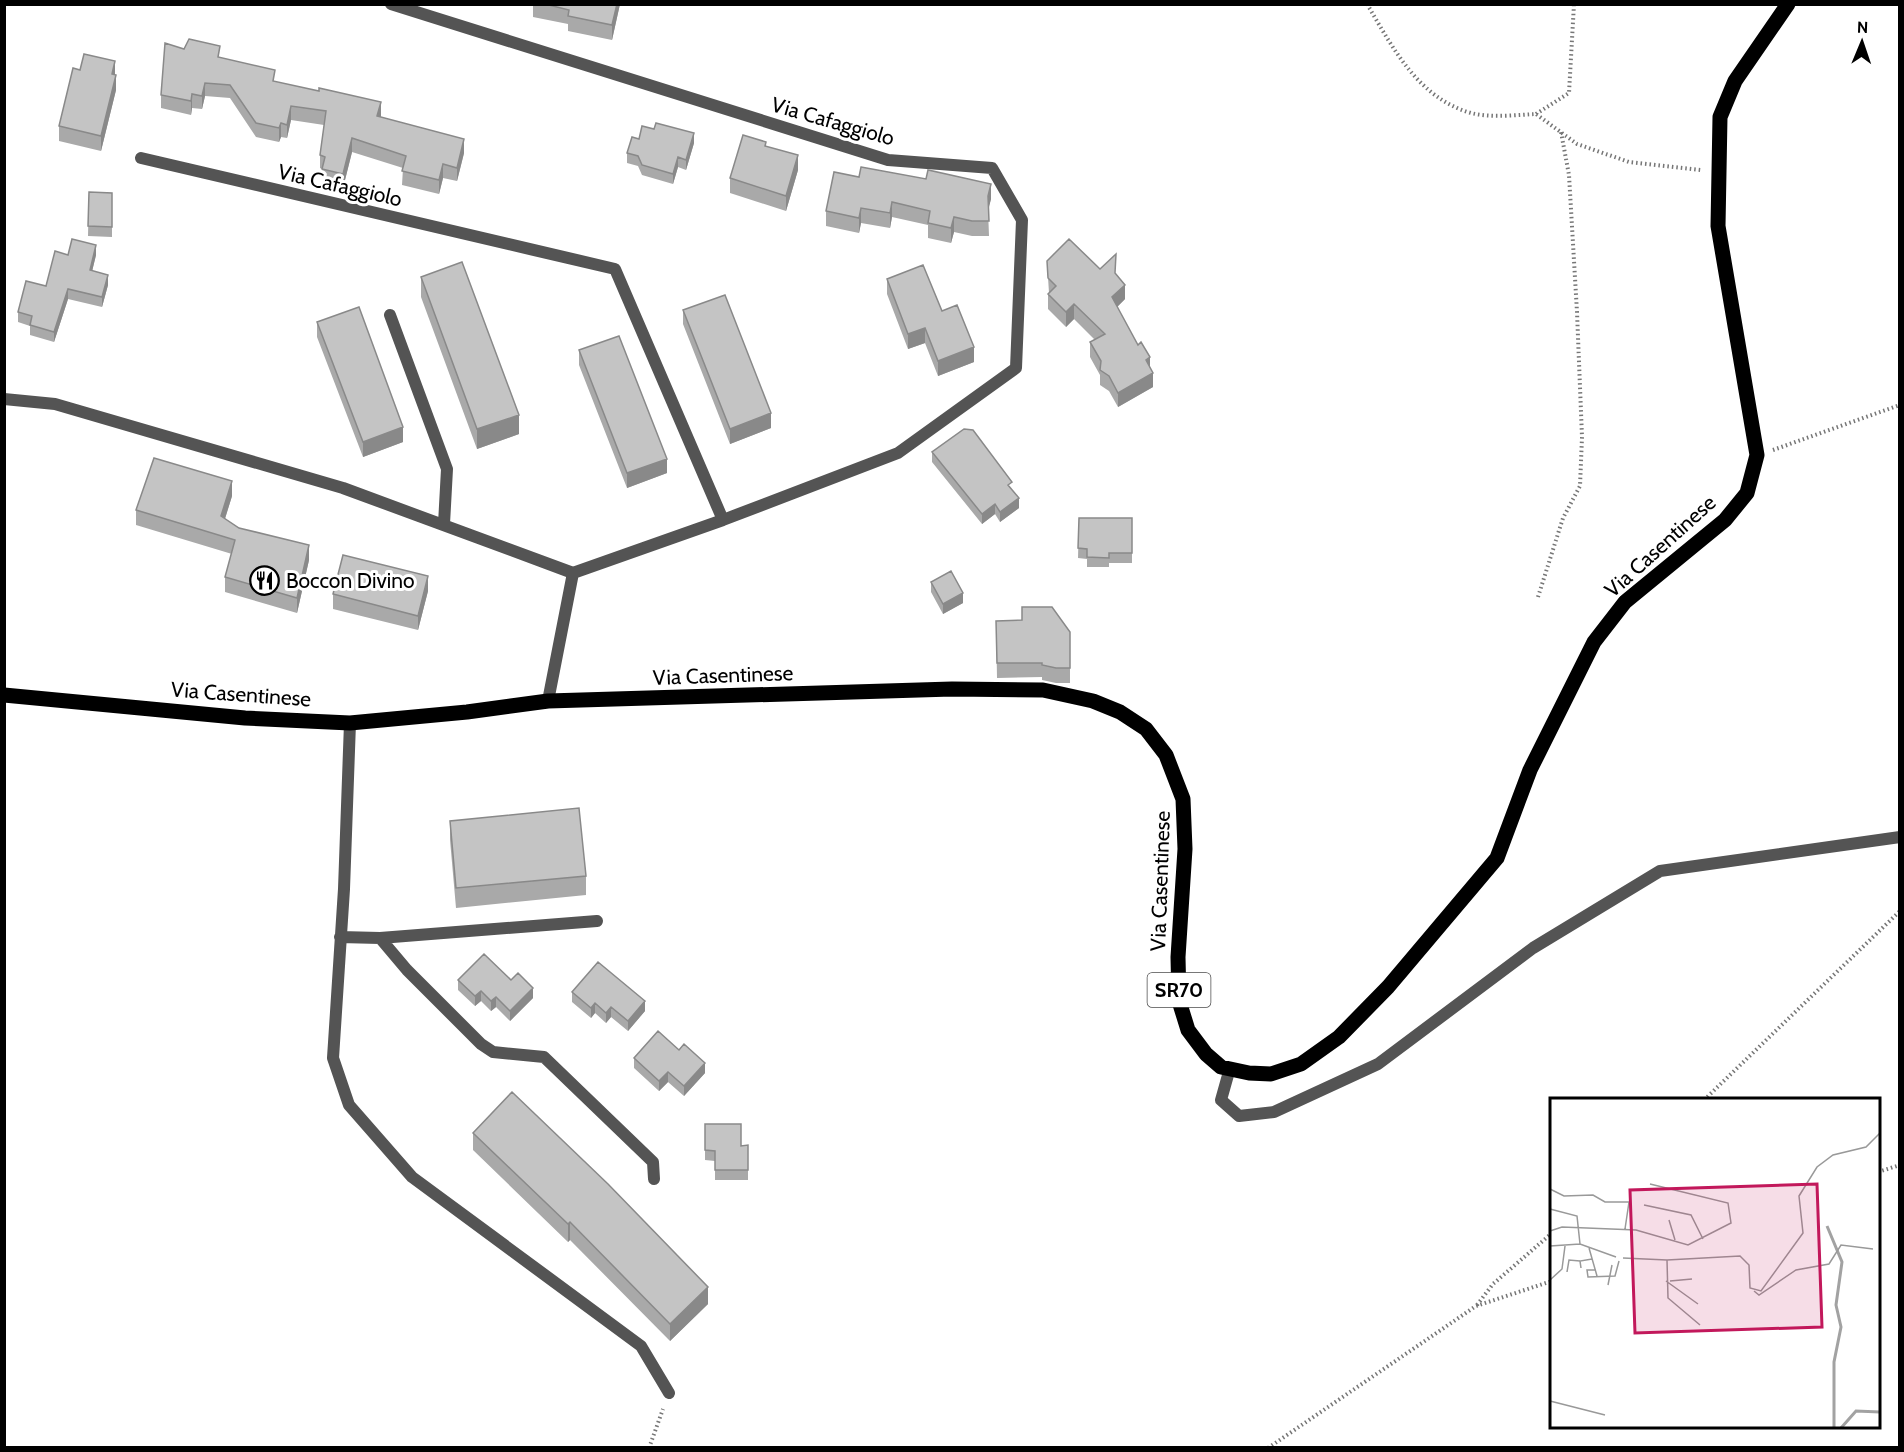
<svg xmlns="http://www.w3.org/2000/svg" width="1904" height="1452" viewBox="0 0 1904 1452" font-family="Cabin,sans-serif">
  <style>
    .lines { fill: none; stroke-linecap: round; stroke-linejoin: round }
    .path { stroke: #767676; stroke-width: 4; stroke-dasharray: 1.5 3; stroke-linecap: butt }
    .minor { stroke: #545454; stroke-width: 12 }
    .primary { stroke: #000; stroke-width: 15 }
    .wall { fill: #a9a9a9 }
    .shaded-wall { fill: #898989 }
    .building { fill: #c4c4c4; stroke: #898989; stroke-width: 1.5 }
    .labels { text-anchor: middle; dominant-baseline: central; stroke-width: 6; stroke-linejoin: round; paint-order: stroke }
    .shield { fill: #fff; stroke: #4c4c4c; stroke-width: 1.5 }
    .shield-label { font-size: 20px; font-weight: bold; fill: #000 }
    .street-label { font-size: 21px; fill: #000; stroke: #fff }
    .poi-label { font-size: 21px; fill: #000; stroke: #fff; text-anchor: start }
    .inset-river { fill: none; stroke: #a2a2a2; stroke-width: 3 }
    .inset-road { fill: none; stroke: #999; stroke-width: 1.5 }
    .view { fill: #c2185b; fill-opacity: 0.15; stroke: #c2185b; stroke-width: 3 }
    .inset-edge { fill: none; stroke: #000; stroke-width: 3 }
  </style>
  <rect width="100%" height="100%" fill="#fff"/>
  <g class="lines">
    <path class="path" d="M 1367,4 C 1393,48 1418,98 1471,113 C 1491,118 1515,115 1536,114 L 1577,144 L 1629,162 L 1701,170
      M 1536,114 L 1569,93 L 1574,4
      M 1773,450 L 1900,405
      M 1538,597 L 1563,518 L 1580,486 L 1582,437 L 1577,312 L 1569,175 L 1561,132
      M 1704,1100 L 1900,911
      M 1878,1172 L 1900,1165
      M 1477,1305 L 1493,1284 L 1552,1233
      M 649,1448 L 663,1409
      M 1268,1448 L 1476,1306 L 1552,1281"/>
    <path class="minor" d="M 141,158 L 615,269 L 723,520
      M 390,315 L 447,469 L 444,524
      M 4,399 L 55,404 L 343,488 L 573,573 L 723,520 L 898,453 L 1016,368 L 1022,220 L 992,168 L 888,160 L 391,4
      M 548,701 L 573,573
      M 350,723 L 344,889 L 333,1058 L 349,1105 L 412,1177 L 641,1346 L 669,1393
      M 340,937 L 380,938 L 407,970 L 481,1044 L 493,1052 L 544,1057 L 653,1162 L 654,1179
      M 380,938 L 597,921
      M 1230,1068 L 1221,1100 L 1239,1116 L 1274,1112 L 1378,1064 L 1533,948 L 1660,871 L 1900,837"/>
    <path class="primary" d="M 4,695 L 245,718 L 350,723 L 467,712 L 548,701 L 952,689 L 1043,690 L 1093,701 L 1120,712 L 1146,729 L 1166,755 L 1183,799 L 1185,849 L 1178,957 L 1179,1001 L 1188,1030 L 1206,1054 L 1221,1067 L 1249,1073 L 1271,1074 L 1301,1064 L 1339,1037 L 1388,987 L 1497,858 L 1530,770 L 1594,642 L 1625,602 L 1725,520 L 1747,493 L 1757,455 L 1718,226 L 1720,117 L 1735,81 L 1788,4"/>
  </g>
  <path class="wall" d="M 533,4 L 620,4 L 612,40 L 568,31 L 568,24 L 533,17 Z
    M 184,49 L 220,58 L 275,82 L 381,116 L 380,117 L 464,153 L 457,181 L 443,178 L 439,194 L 402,185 L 403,168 L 352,152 L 343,188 L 322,183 L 322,169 L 320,168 L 320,155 L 324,125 L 291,120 L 287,138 L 281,137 L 279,142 L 256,137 L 230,98 L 205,96 L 202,109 L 192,108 L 191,115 L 161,108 L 161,95 Z
    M 115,74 L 116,90 L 101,151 L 59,141 L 59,126 Z
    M 639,139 L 694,143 L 686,170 L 678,167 L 673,184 L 642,175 L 638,166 L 627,163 L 627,153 Z
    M 766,146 L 798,170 L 786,211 L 730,193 L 730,178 Z
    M 859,177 L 991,199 L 988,209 L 989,236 L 972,236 L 954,232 L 951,243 L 928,238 L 928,225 L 892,217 L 890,228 L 861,223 L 859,233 L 826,226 L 826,211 Z
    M 89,192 L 112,193 L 112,237 L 88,236 Z
    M 68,255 L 96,255 L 92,271 L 108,285 L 102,307 L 68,299 L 54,342 L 30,335 L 30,326 L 18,322 L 18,312 L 46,286 Z
    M 1047,261 L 1100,269 L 1116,274 L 1125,299 L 1117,307 L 1150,368 L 1153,387 L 1118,407 L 1109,391 L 1100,385 L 1100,375 L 1090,357 L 1090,342 L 1095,340 L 1074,319 L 1066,327 L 1048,309 L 1048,294 L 1049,293 Z
    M 421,277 L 519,434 L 477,449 L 421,297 Z
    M 887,279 L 942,311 L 974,362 L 938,376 L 925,343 L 908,349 L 887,294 Z
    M 683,310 L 771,428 L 730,444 L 683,324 Z
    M 317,322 L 403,442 L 363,457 L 317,337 Z
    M 579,350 L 667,473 L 627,488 L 579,365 Z
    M 932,452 L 1012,490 L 1019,508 L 1000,522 L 995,514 L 982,524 L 932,462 Z
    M 232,496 L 225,519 L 239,528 L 309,560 L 297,613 L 225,592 L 225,577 L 232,554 L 136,525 L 136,510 Z
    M 1079,518 L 1132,518 L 1132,563 L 1109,563 L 1109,567 L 1087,567 L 1087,559 L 1078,558 Z
    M 931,582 L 963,603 L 943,614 L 931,592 Z
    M 428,591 L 418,630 L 333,609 L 333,594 Z
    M 996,621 L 1070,632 L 1070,683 L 1056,683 L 1042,680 L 1042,677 L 997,678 Z
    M 450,821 L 586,876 L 586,895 L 456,908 L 450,840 Z
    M 458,980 L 511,980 L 533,998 L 510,1021 L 496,1007 L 491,1011 L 481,1001 L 475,1006 L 458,990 Z
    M 572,992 L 645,1011 L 628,1031 L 611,1017 L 606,1023 L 595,1013 L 591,1018 L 572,1002 Z
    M 634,1058 L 705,1073 L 684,1096 L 668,1082 L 659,1091 L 634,1068 Z
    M 705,1124 L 741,1146 L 748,1145 L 748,1180 L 715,1180 L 715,1161 L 705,1160 Z
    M 473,1133 L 708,1304 L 670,1341 L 570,1240 L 568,1242 L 473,1150 Z"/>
  <path class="shaded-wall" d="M 617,4 L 620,4 L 612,40 L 612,25 Z
    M 115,61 L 115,76 L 112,74 Z
    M 116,75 L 116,90 L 101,151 L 101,136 Z
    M 205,83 L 205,96 L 202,109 L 202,96 Z
    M 192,94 L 192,108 L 191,115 L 191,101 Z
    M 381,102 L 381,116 L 377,130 L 377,116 Z
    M 291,106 L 291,120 L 287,138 L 287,125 Z
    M 281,123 L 281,137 L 279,142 L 279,128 Z
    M 694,133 L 694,143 L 686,170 L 686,160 Z
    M 352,138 L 352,152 L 343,188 L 343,174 Z
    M 464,139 L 464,153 L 457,181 L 457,168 Z
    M 798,155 L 798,170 L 786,211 L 786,196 Z
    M 678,157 L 678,167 L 673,184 L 673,174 Z
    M 443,164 L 443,178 L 439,194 L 439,180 Z
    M 991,184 L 991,199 L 988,211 L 988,196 Z
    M 892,202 L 892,217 L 890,228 L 890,213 Z
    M 861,208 L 861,223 L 859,233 L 859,218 Z
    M 954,217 L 954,232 L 951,243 L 951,228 Z
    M 96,245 L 96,255 L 90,280 L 90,270 Z
    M 108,275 L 108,285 L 102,307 L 102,297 Z
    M 1125,285 L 1125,299 L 1112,312 L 1112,297 Z
    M 68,289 L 68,299 L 54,342 L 54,332 Z
    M 1074,304 L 1074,319 L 1066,327 L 1066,312 Z
    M 925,328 L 925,343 L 908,349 L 908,334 Z
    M 974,347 L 974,362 L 938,376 L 938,361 Z
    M 1150,357 L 1150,372 L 1146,360 Z
    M 1153,373 L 1153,387 L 1118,407 L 1118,393 Z
    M 771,413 L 771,428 L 730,444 L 730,429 Z
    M 519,415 L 519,434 L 477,449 L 477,429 Z
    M 403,427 L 403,442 L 363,457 L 363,442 Z
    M 667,459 L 667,473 L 627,488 L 627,473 Z
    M 232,481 L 232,496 L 221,531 L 221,516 Z
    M 1019,498 L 1019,508 L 1000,522 L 1000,512 Z
    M 995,504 L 995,514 L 982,524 L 982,514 Z
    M 309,545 L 309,560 L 297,613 L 297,598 Z
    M 428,576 L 428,591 L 418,630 L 418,616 Z
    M 963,593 L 963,603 L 943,614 L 943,604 Z
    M 533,988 L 533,998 L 510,1021 L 510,1011 Z
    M 481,991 L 481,1001 L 475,1006 L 475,996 Z
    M 496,997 L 496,1007 L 491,1011 L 491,1001 Z
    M 645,1001 L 645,1011 L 628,1031 L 628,1021 Z
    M 595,1003 L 595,1013 L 591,1018 L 591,1008 Z
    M 611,1007 L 611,1017 L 606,1023 L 606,1013 Z
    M 705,1063 L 705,1073 L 684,1096 L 684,1086 Z
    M 668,1072 L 668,1082 L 659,1091 L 659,1081 Z
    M 570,1222 L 570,1240 L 568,1242 L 568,1224 Z
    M 708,1287 L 708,1304 L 670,1341 L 670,1324 Z"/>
  <path class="building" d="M 545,4 L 617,4 L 612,25 L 568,16 L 569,10 Z
    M 189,39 L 220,46 L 218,57 L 275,70 L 273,81 L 319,91 L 319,88 L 381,102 L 377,116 L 464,139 L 457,168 L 443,164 L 439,180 L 402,171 L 406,156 L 352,138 L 343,174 L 322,169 L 325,157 L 320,155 L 326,111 L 291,106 L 287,125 L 281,123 L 279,128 L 256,123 L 230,85 L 205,83 L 202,96 L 192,94 L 191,101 L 161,95 L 165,43 L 184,49 Z
    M 84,54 L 115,61 L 112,74 L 116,75 L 101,136 L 59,126 L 73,68 L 80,70 Z
    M 656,123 L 694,133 L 686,160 L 678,157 L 673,174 L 642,165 L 638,156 L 627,153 L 632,137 L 639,139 L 642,126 L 654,129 Z
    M 743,135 L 766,142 L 765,146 L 798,155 L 786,196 L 730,178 Z
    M 861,167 L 926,179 L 928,170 L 991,184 L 988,196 L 989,221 L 972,221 L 954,217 L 951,228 L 928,223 L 930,211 L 892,202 L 890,213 L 861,208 L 859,218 L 826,211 L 834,172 L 859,177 Z
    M 89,192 L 112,193 L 112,227 L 88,226 Z
    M 72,239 L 96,245 L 90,270 L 108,275 L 102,297 L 68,289 L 54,332 L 30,325 L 32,316 L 18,312 L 26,281 L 46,286 L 55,251 L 68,255 Z
    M 1069,239 L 1100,269 L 1116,254 L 1115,273 L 1125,285 L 1112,297 L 1138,345 L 1141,342 L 1150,357 L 1146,360 L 1153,373 L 1118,393 L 1109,376 L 1100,370 L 1101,361 L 1090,342 L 1105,334 L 1074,304 L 1066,312 L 1048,294 L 1056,286 L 1048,278 L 1047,261 Z
    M 462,262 L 519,415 L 477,429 L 421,277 Z
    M 923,265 L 942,311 L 957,305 L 974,347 L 938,361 L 925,328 L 908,334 L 887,279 Z
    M 725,295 L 771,413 L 730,429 L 683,310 Z
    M 359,307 L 403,427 L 363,442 L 317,322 Z
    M 619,336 L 667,459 L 627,473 L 579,350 Z
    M 964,429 L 973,430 L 1012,482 L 1008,485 L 1019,498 L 1000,512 L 995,504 L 982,514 L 932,452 Z
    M 154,458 L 232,481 L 221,516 L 239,528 L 309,545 L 297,598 L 225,577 L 235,540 L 136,510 Z
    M 1079,518 L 1132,518 L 1132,553 L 1109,553 L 1109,558 L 1087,557 L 1087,549 L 1078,548 Z
    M 343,555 L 428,576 L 418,616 L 333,594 Z
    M 951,571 L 963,593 L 943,604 L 931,582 Z
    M 1022,607 L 1052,607 L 1070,632 L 1070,668 L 1056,668 L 1042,665 L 1042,663 L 997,663 L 996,621 L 1022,620 Z
    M 579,808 L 586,876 L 456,888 L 450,821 Z
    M 484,954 L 511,980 L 518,973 L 533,988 L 510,1011 L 496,997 L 491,1001 L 481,991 L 475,996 L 458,980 Z
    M 598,962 L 645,1001 L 628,1021 L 611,1007 L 606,1013 L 595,1003 L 591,1008 L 572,992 Z
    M 658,1031 L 679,1050 L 684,1044 L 705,1063 L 684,1086 L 668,1072 L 659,1081 L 634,1058 Z
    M 512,1092 L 608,1184 L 708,1287 L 670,1324 L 570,1222 L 568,1224 L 473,1133 Z
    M 705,1124 L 741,1124 L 741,1146 L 748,1145 L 748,1170 L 715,1170 L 715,1151 L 705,1150 Z"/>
  <defs>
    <symbol id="restaurant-ring" viewBox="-11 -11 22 22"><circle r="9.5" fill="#fff" stroke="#000" stroke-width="1.5"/><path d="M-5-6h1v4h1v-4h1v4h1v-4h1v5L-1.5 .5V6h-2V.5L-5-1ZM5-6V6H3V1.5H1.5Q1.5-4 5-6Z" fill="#000"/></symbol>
  </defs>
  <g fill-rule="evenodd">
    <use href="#restaurant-ring" x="248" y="564" width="33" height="33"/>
  </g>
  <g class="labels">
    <rect class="shield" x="1147.5" y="973" width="63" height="34" rx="4.5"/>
    <g class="shield-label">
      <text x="1179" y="990">SR70</text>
    </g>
    <g class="street-label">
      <text transform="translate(833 121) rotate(16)">Via Cafaggiolo</text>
      <text transform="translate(340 185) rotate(13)">Via Cafaggiolo</text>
      <text transform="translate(1660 546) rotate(-42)">Via Casentinese</text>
      <text transform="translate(723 675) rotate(-2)">Via Casentinese</text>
      <text transform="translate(241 694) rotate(4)">Via Casentinese</text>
      <text transform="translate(1160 881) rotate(-88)">Via Casentinese</text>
    </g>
    <g class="poi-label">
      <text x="286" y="580">Boccon Divino</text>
    </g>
  </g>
  <g transform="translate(1550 1098)">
    <rect width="330" height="330" fill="#fff"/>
    <path class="inset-river" d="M 277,128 L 292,164 L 286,207 L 291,229 L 284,264 L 284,330M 291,330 L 306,313 L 330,314"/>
    <path class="inset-road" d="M 0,91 L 14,98 L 43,97 L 55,104 L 79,104 L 75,131M 94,107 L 141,117 L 153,141M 0,111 L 27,118 L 30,146M 119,122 L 125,142M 0,133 L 12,129 L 86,132 L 138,147 L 181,125 L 178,105 L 100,86M 0,148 L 30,146 L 66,159M 39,150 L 47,178M 73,160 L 117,162 L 190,158 L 199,167 L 200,190 L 211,193 L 253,135 L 249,98 L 267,69 L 283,57 L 316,49 L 330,35M 117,162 L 118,200 L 150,227M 31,170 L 30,163 L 42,161M 46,172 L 37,172 L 38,179 L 65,178 L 69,163M 17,174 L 19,162 L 30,163M 0,182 L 12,171 L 15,148M 116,183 L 148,206M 120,183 L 142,181M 58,187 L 62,167M 204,193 L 209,197 L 246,172 L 279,166 L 291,147 L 323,151M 0,303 L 55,317"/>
    <path class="view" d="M 267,86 L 272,229 L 85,235 L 80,92 Z"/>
    <rect width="330" height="330" class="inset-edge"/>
  </g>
  <rect width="1904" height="1452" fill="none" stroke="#000000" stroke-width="12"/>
  <g transform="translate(1862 42) rotate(2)" stroke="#ffffff" stroke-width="4.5" paint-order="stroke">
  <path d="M0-4.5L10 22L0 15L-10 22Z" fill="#000000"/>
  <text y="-9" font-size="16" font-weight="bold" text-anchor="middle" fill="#000000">N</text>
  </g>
</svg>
